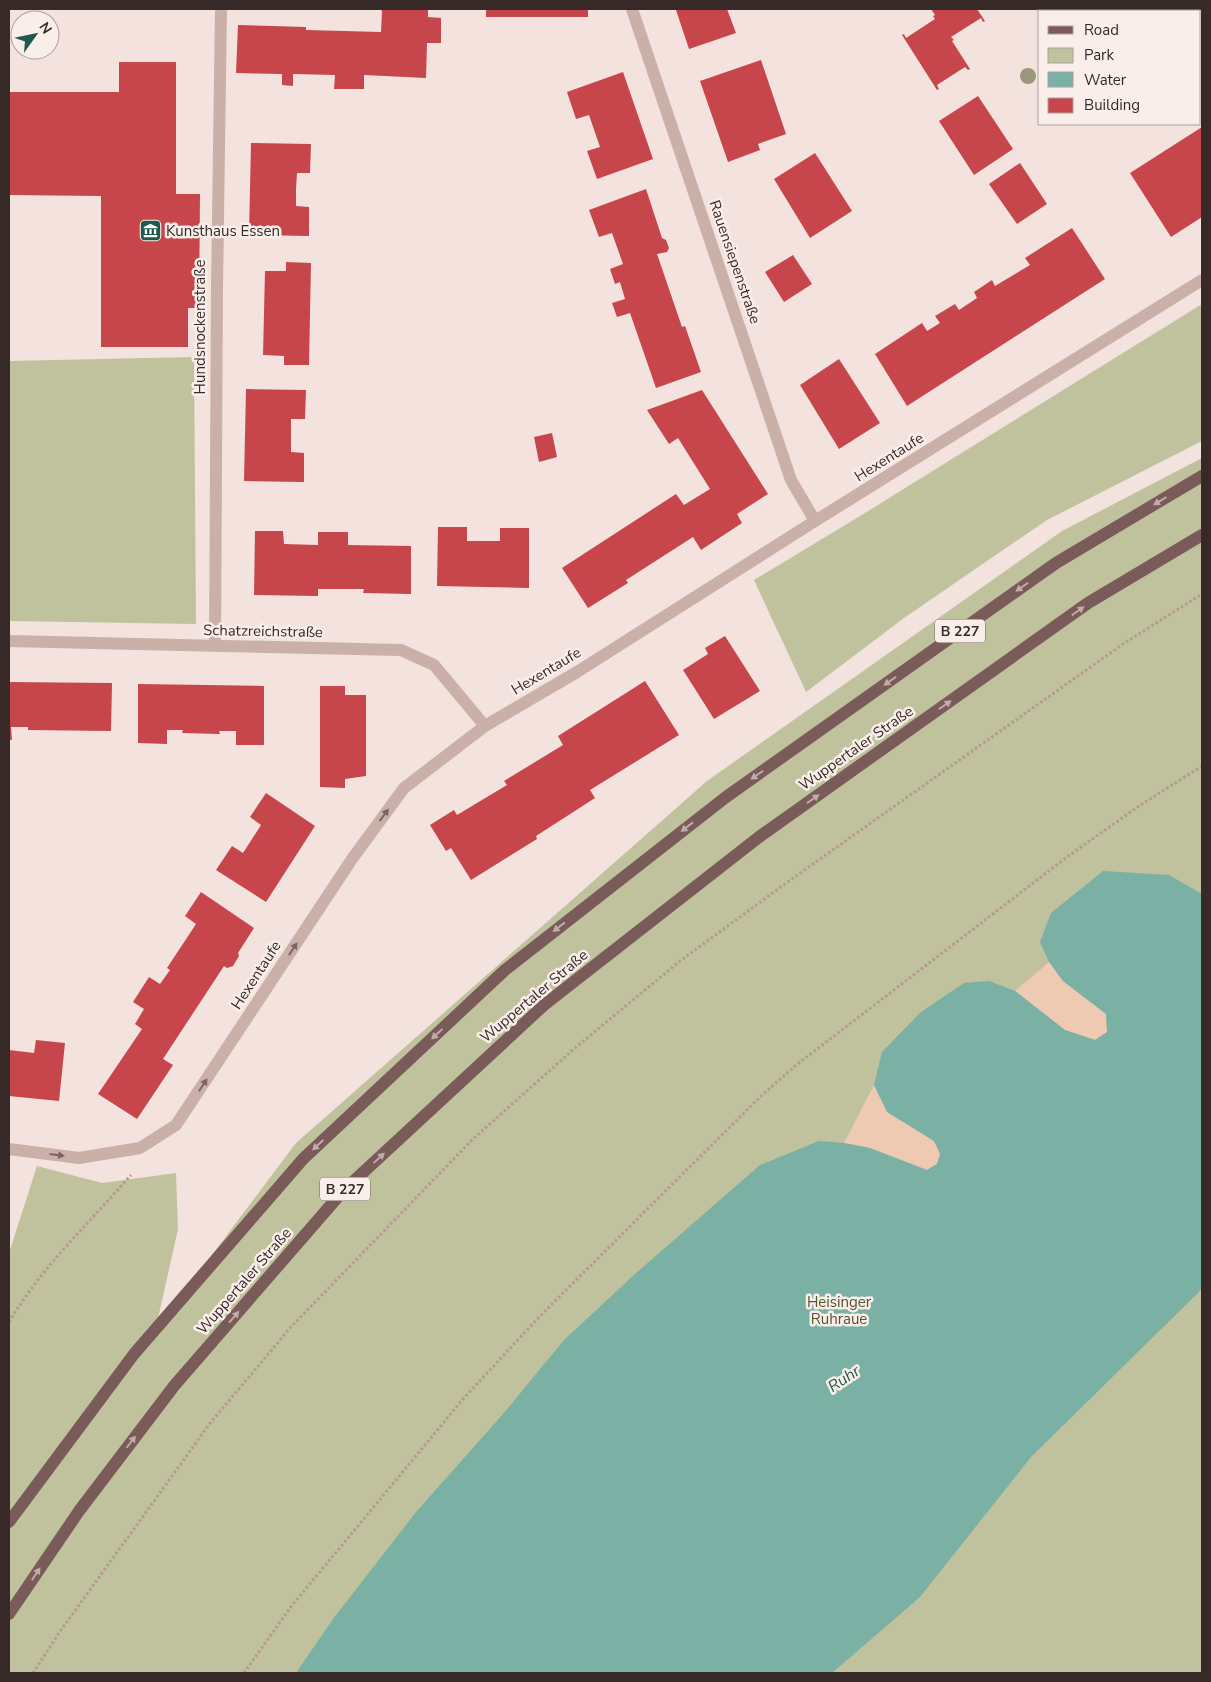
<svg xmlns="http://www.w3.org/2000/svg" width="1211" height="1682" viewBox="0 0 1211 1682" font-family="'Nunito Sans',sans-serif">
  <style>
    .green { fill: #c0c29d }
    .sand { fill: #eecab3 }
    .water { fill: #7bb0a4 }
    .building { fill: #c7464b }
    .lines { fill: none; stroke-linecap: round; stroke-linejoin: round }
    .path { stroke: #b79893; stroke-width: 3; stroke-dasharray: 2.5 2.5; stroke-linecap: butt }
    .street { stroke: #cbafa9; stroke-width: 12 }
    .primary { stroke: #7a5b5a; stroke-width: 12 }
    .tree { fill: #9b967c }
    .oneway { fill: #c0aca9 }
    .oneway2 { fill: #7a6563 }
    .labels { text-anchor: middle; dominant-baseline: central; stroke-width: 5; stroke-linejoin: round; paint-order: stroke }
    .shield { fill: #faeeea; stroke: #726463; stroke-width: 1 }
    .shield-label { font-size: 14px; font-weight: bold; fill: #382929 }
    .poi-label { font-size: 15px; fill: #382929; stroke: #faeeea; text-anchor: start }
    .street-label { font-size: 15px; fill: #382929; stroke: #faeeea }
    .park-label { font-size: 15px; fill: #53572c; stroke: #faeeea }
    .water-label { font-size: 16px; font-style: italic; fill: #1d5a4d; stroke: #faeeea }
  </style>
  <rect width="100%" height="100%" fill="#f3e2dd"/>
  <path class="green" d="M 1202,304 L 1202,441 L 1047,520 L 904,618 L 806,692 L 754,580 L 865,513 Z
    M 194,357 L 196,624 L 9,621 L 9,361 Z
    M 1202,458 L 1202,1673 L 9,1673 L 9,1525 L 296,1143 L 707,781 L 1062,531 Z
    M 37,1166 L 102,1183 L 176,1173 L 178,1229 L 157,1323 L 9,1516 L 9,1253 Z"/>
  <path class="sand" d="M 1049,962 L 1063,981 L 1106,1014 L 1107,1032 L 1095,1040 L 1065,1030 L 1015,991 Z
    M 874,1085 L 887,1112 L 934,1141 L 941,1154 L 937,1164 L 927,1170 L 870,1148 L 844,1143 Z"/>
  <path class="water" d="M 1103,871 L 1169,875 L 1202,894 L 1202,1289 L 1031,1457 L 920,1597 L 832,1673 L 296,1673 L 333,1619 L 416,1512 L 503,1414 L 564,1340 L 635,1274 L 760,1165 L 819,1141 L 844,1143 L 870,1148 L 927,1170 L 937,1164 L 940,1154 L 934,1141 L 887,1112 L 874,1085 L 882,1052 L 921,1012 L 964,983 L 989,981 L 1015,991 L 1065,1030 L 1095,1040 L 1107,1032 L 1106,1014 L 1063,981 L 1049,962 L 1040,942 L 1051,913 Z"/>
  <path class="building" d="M 380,9 L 428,9 L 428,17 L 441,18 L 441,43 L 427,43 L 426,78 L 364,75 L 364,89 L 334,89 L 335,75 L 293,74 L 293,86 L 282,85 L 282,74 L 236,73 L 238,25 L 306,27 L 306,30 L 381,32 L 382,11 Z
    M 486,9 L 588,9 L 588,17 L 486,17 Z
    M 679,9 L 727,9 L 736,33 L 689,49 L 676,10 Z
    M 931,9 L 977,9 L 985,21 L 983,22 L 981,18 L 951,37 L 954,40 L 952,41 L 970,69 L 968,70 L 965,67 L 937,85 L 939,89 L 937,90 L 902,35 L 904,34 L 906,38 L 935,19 L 933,16 L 935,15 Z
    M 761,60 L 786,134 L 758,144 L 760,150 L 728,162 L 700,81 Z
    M 119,62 L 176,62 L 176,194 L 200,194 L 199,308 L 188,308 L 188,347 L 101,347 L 101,196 L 9,195 L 9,92 L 119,92 Z
    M 623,72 L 653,159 L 597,179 L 587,151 L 600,147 L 589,115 L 576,119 L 567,92 Z
    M 978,96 L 1013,149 L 974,175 L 939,121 Z
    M 1202,127 L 1202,217 L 1171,237 L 1130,173 Z
    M 251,143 L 311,144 L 310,173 L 297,173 L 296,189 L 296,206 L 309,207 L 309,236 L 249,235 Z
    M 815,153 L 852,211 L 810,238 L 774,179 Z
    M 1020,163 L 1047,204 L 1017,224 L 989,184 Z
    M 646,189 L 662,238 L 666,240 L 669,248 L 667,252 L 657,254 L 682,327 L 685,326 L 701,372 L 656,388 L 630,313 L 617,317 L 612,303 L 625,299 L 620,282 L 615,284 L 610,269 L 623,264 L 612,233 L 599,237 L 589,210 Z
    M 1072,228 L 1105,279 L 907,406 L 875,354 L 922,323 L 927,331 L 940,323 L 935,316 L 955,304 L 959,310 L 977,298 L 974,292 L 992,280 L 995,286 L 1030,265 L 1025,258 Z
    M 793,255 L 812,284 L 784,302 L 765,272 Z
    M 286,262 L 311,263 L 309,365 L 284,365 L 284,356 L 263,355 L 265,271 L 286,271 Z
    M 839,359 L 880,423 L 839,449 L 800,385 Z
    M 246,389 L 306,390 L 305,419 L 291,419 L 291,452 L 304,453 L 304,482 L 244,481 Z
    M 702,390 L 768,494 L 737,514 L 742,523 L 701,550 L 693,537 L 626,580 L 628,583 L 588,608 L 562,568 L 676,494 L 684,505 L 710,489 L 678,438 L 669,444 L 647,410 Z
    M 552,433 L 557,457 L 539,462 L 534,437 Z
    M 438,527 L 467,527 L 467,541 L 500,541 L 500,528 L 529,528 L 529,588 L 437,586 Z
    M 255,531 L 283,531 L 284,544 L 318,545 L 318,532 L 348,532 L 348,545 L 411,546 L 411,594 L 363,593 L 364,589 L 318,589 L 318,596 L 254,595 Z
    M 725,636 L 760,691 L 714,719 L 683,670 L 708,654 L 705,648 Z
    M 645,681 L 679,735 L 590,790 L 595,798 L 536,836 L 537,839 L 471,880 L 451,848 L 446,851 L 430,825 L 454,810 L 457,815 L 507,785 L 504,781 L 563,745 L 558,736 Z
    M 9,682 L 112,683 L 111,731 L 28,730 L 28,727 L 11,727 L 12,740 L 9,740 Z
    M 138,684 L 264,686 L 264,745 L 236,745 L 236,731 L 219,731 L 220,734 L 182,733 L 183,730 L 167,730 L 167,744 L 138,743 Z
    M 320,686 L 345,686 L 345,695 L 366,695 L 366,776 L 345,779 L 345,788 L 320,787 Z
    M 266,793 L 315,826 L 266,902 L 216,870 L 232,846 L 243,853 L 261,825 L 250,817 Z
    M 201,892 L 254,928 L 238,953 L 239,956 L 233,966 L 227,968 L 224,966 L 163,1059 L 173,1065 L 137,1119 L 98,1094 L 142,1029 L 135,1024 L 144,1009 L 133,1002 L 149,977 L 160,984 L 170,970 L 167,968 L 196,924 L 185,916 Z
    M 36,1040 L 65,1043 L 59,1101 L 9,1096 L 9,1050 L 34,1053 Z"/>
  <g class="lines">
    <path class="path" d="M 9,1322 C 41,1268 89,1223 131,1175
      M 33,1673 L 61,1630 L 211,1422 L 291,1327 L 473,1139 L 575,1048 L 680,961 L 789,881 L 1123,644 L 1202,594
      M 244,1673 L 290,1608 L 463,1399 L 543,1313 L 760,1097 L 795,1066 L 1067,857 L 1139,806 L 1202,766"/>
    <path class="street" d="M 632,9 L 791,480 L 815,521
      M 9,641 L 401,650 L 434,665 L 485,726
      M 215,646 L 217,288 L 221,9
      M 9,1149 L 79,1158 L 140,1148 L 176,1125 L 352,859 L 404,788 L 485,726 L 577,672 L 815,521 L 1202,280"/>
    <path class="primary" d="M 9,1522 L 134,1354 L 303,1159 L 505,970 L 726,797 L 1056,563 L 1202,476
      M 9,1614 L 79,1511 L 174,1386 L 343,1191 L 544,1005 L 759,837 L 1088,603 L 1202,535"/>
  </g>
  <circle class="tree" cx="1028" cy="76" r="8"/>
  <defs><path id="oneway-solid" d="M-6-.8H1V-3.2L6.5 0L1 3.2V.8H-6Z" transform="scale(1.25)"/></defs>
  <g class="oneway">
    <use href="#oneway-solid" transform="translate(1160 501) rotate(149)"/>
    <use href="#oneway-solid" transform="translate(1022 587) rotate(145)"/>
    <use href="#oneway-solid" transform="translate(1078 611) rotate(-35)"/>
    <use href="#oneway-solid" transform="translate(890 681) rotate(145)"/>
    <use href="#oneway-solid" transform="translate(945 705) rotate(-35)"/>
    <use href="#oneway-solid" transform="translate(757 775) rotate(145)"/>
    <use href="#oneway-solid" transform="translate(813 799) rotate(-35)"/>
    <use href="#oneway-solid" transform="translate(687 827) rotate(142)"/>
    <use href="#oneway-solid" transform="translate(559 927) rotate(142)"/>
    <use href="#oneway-solid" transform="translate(437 1034) rotate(137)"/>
    <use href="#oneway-solid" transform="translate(318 1145) rotate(137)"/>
    <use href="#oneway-solid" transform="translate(379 1158) rotate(-43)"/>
    <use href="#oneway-solid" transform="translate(234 1317) rotate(-49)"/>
    <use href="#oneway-solid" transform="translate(131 1442) rotate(-53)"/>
    <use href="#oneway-solid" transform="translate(36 1574) rotate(-56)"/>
  </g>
  <g class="oneway2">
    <use href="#oneway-solid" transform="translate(384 815) rotate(-54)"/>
    <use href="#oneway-solid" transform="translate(293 949) rotate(-57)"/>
    <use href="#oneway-solid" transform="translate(203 1085) rotate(-57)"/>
    <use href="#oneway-solid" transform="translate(57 1155) rotate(7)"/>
  </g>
  <defs>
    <symbol id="museum-square" viewBox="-11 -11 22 22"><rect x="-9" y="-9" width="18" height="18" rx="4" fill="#1d5a4d" stroke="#faeeea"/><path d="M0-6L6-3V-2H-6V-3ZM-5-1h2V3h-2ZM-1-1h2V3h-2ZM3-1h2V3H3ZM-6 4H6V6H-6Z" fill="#fff"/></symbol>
  </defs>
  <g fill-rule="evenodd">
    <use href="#museum-square" x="138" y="218" width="25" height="25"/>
  </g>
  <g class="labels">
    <g class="shield">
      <rect x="935" y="619.5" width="50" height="23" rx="4"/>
      <rect x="320" y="1177.5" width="50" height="23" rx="4"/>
    </g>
    <g class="shield-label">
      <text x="960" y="631">B 227</text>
      <text x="345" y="1189">B 227</text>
    </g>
    <g class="poi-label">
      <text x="166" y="231">Kunsthaus Essen</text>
    </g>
    <g class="street-label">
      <text transform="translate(735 262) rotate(71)">Rauensiepenstraße</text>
      <text transform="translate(200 327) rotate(-90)">Hundsnockenstraße</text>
      <text transform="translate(889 457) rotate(-32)">Hexentaufe</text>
      <text transform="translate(263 631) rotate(1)">Schatzreichstraße</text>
      <text transform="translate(546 671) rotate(-31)">Hexentaufe</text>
      <text transform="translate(856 748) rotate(-35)">Wuppertaler Straße</text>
      <text transform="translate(256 975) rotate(-57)">Hexentaufe</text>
      <text transform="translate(534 996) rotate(-40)">Wuppertaler Straße</text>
      <text transform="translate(244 1281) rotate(-49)">Wuppertaler Straße</text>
    </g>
    <g class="park-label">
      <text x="839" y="1302">Heisinger<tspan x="839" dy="17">Ruhraue</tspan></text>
    </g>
    <g class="water-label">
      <text transform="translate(844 1379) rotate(-34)">Ruhr</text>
    </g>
  </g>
  <rect width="1211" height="1682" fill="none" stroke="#382929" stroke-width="20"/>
  <rect x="1038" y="10" width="162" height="115" fill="#faeeea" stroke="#ac9f9d"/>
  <rect x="1048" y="26" width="25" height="8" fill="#7a5b5a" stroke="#ac9f9d"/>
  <text x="1084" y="35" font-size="15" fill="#382929">Road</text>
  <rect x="1048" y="48" width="25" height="15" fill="#c0c29d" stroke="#ac9f9d"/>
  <text x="1084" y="60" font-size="15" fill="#382929">Park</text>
  <rect x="1048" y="72" width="25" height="15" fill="#7bb0a4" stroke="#ac9f9d"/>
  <text x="1084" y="85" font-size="15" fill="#382929">Water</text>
  <rect x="1048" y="98" width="25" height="15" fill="#c7464b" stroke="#ac9f9d"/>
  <text x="1084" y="110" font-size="15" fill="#382929">Building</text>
  <g transform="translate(35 35) rotate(57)"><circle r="24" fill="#faeeea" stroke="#ac9f9d"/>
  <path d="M0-4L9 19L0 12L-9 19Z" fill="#1d5a4d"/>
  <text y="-8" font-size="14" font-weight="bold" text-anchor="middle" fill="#382929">N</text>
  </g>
</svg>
